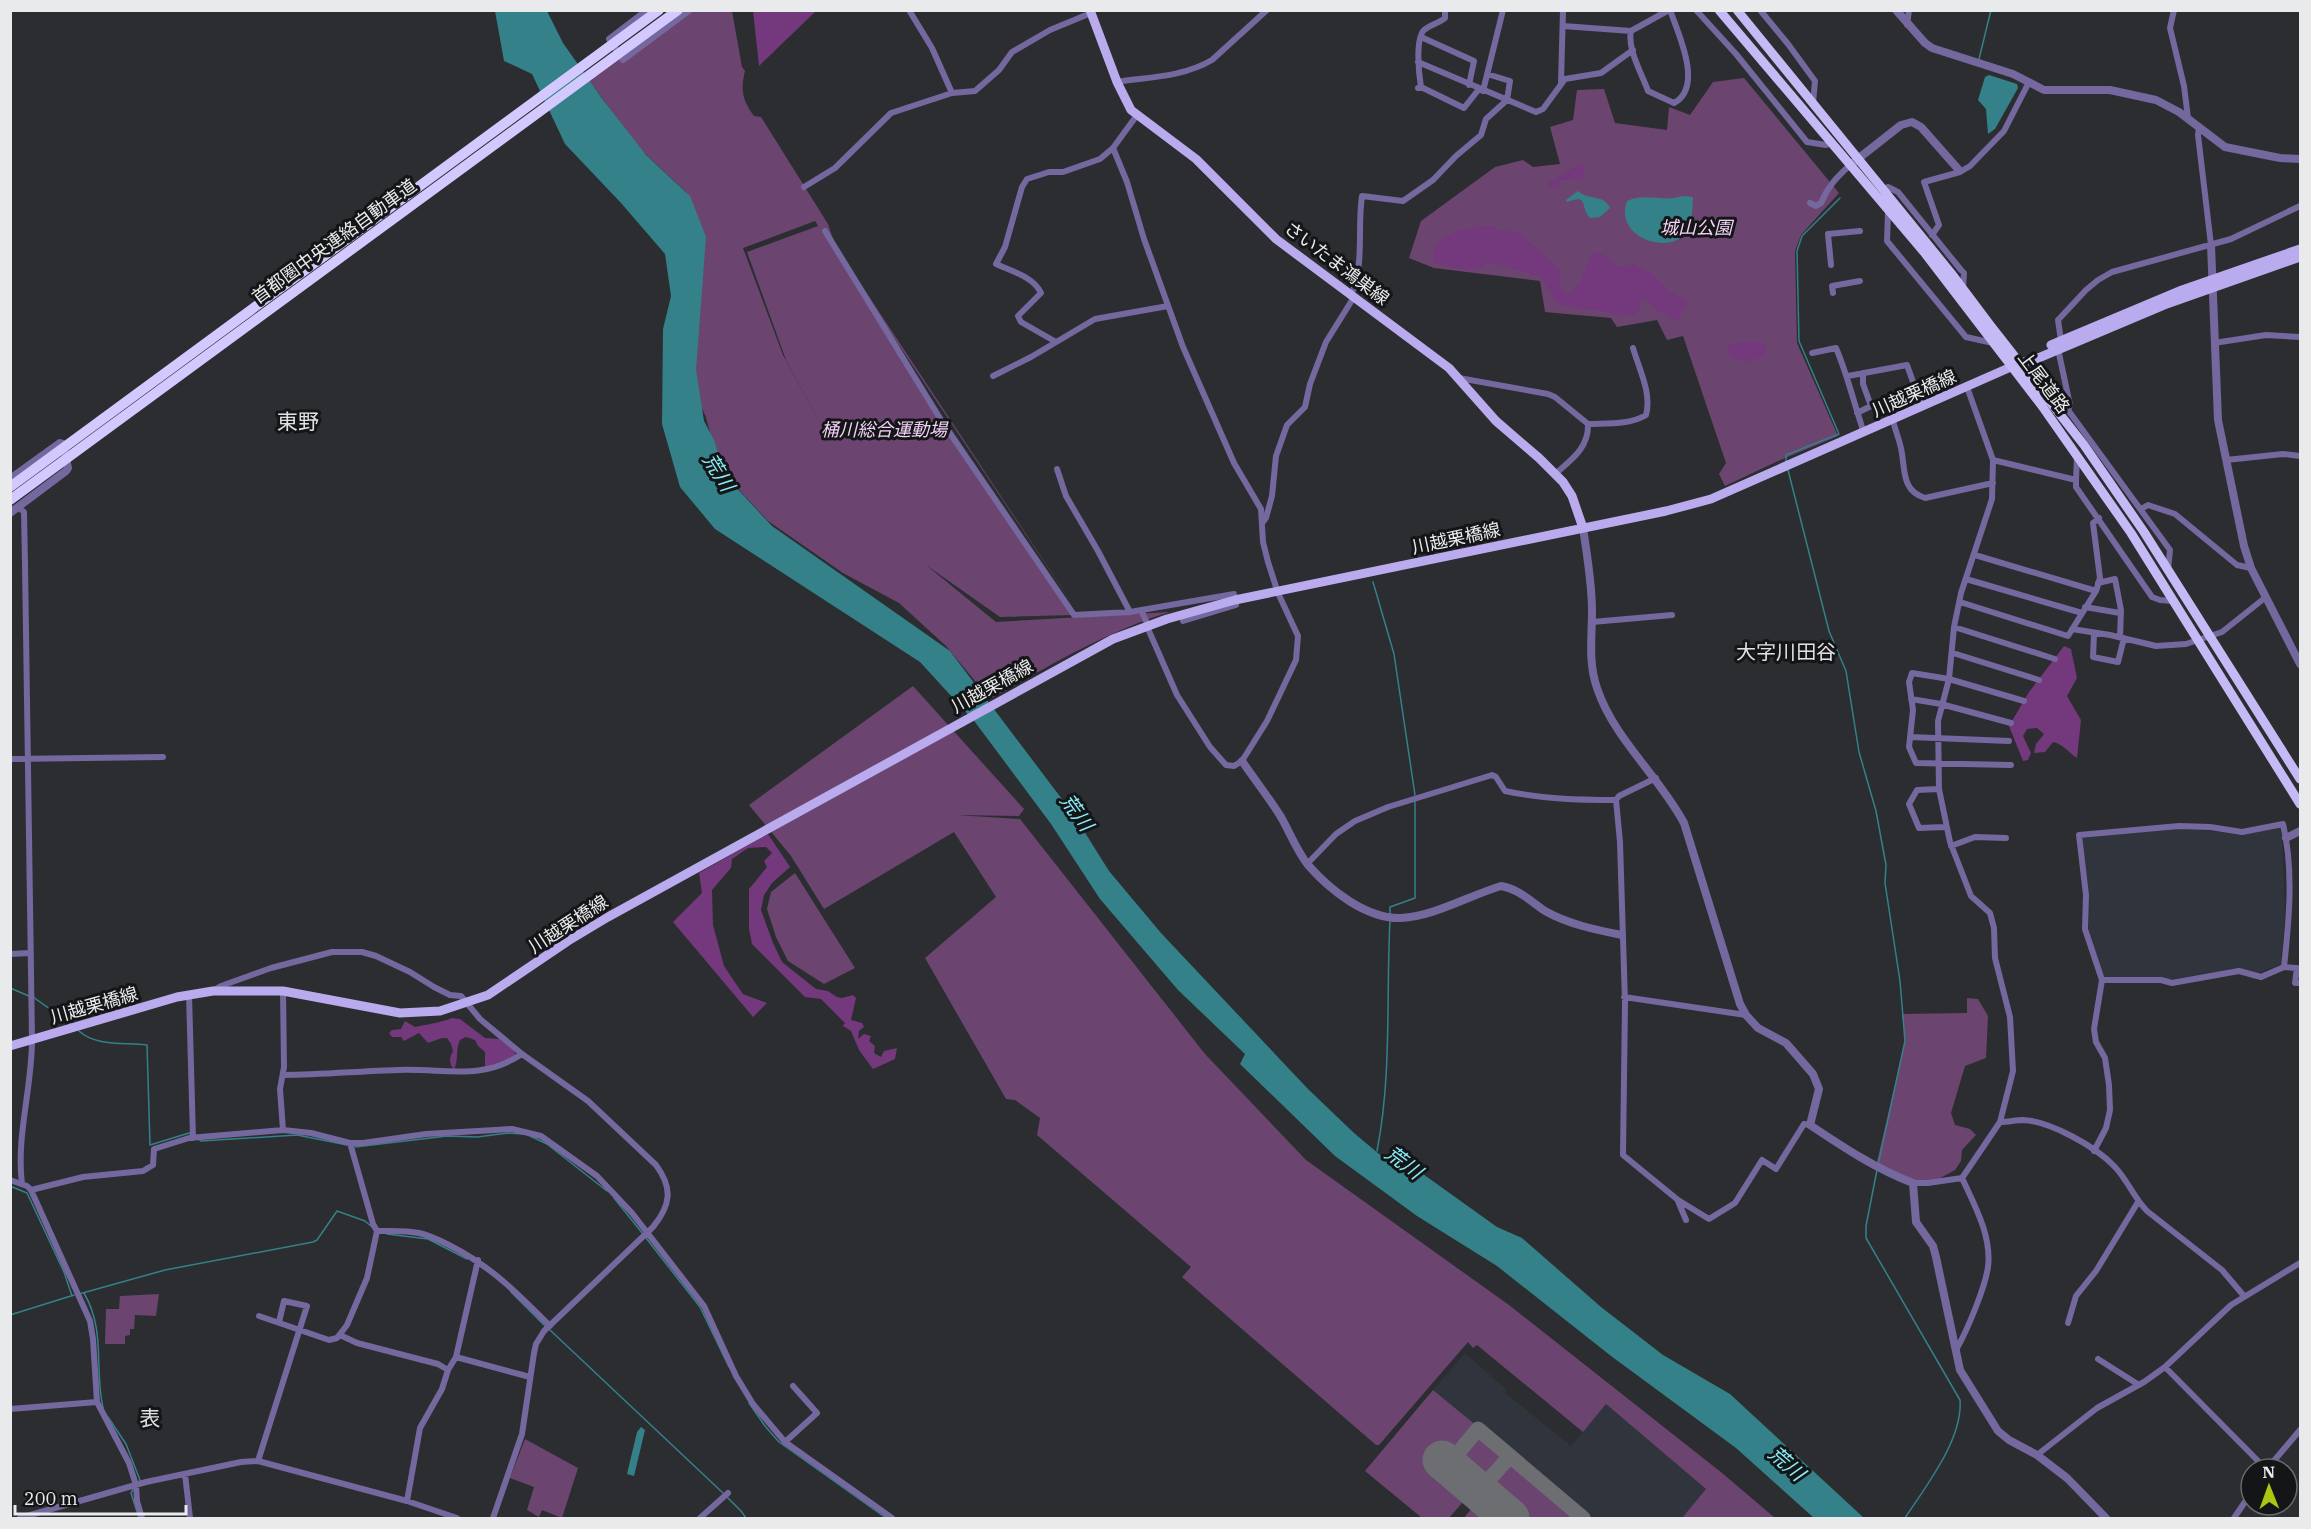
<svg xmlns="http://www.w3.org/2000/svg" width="2311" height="1529" viewBox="0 0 2311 1529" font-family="'IBM Plex Serif','Noto Sans JP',serif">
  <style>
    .built { fill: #30343d }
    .green { fill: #6b4570; fill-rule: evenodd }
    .forest { fill: #74387c }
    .water { fill: #34818a }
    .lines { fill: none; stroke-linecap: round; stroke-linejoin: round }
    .stream { stroke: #34818a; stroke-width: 1.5 }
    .taxiway { stroke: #6c6e71; stroke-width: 15 }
    .runway { stroke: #6c6e71; stroke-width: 39 }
    .minor { stroke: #74689e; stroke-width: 6 }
    .tertiary { stroke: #74689e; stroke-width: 8 }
    .primary { stroke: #b9abee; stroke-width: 9 }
    .trunk { stroke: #c6baf6; stroke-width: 9 }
    .motorway-bridge { stroke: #d4c9ff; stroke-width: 10 }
    .labels { text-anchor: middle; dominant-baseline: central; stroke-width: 6; stroke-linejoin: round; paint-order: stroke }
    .park-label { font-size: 18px; font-style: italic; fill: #f4d2f8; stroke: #141517 }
    .street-label { font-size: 18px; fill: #e8eaec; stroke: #141517 }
    .water-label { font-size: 20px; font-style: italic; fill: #89ebf7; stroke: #141517 }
    .neighbourhood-label { font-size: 20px; fill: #dfe1e6; stroke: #141517 }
    .quarter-label { font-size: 21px; fill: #dfe1e6; stroke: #141517 }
  </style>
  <rect width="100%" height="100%" fill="#2b2d30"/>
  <path class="built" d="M 2280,827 L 2282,837 L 2285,913 L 2281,964 L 2256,974 L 2239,968 L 2213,975 L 2172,981 L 2103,978 L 2089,930 L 2088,888 L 2082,839 L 2084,837 L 2188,828 L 2240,835 Z
    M 1465,1353 L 1507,1390 L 1505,1393 L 1571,1446 L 1606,1404 L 1706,1489 L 1682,1518 L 1589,1518 L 1433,1390 Z"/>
  <path class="green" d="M 693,11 L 732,11 L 742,67 L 745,71 C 740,91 743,101 754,116 L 761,117 L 828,224 L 834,242 L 848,265 L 1079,614 L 844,263 L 941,420 L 1074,615 L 1000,617 L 926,565 L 996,622 L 1170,612 C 1105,632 1049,666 990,699 L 946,646 L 899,603 L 843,573 L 768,521 L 729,479 L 716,456 L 706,417 L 695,394 L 692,365 L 702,232 L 686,192 L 642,151 L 587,78 ZM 815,221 L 818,226 L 747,252 L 786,360 L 836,452 L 783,355 L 743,248 Z
    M 1744,78 L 1839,193 L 1801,235 L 1795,251 L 1797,343 L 1838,436 L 1778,461 L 1725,486 L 1719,474 L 1726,463 L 1683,336 L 1667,340 L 1657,320 L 1617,327 L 1611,318 L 1545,312 L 1540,281 L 1434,268 L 1409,258 L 1421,221 L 1495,167 L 1523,160 L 1533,167 L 1560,164 L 1550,127 L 1573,120 L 1577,90 L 1604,89 L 1615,123 L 1667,130 L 1669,107 L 1690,115 L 1713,82 Z
    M 913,686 L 1024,809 L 1019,816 L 956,815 L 1020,819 L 1205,1054 L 1306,1160 L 1509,1305 L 1722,1473 L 1775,1518 L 1682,1518 L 1706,1489 L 1606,1404 L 1583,1432 L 1477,1345 L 1473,1348 L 1468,1342 L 1379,1445 L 1376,1445 L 1182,1277 L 1191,1267 L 1037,1135 L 1040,1118 L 1015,1100 L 1006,1099 L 925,958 L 996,897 L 954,832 L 824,909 L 791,856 L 749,805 Z
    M 795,873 L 855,968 L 824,984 L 788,961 L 776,937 L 767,909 L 771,892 Z
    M 1967,998 L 1978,999 L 1988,1016 L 1986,1058 L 1965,1066 L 1951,1113 L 1955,1125 L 1970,1129 L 1976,1135 L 1962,1150 L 1961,1161 L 1955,1170 L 1931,1183 L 1913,1183 L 1876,1166 L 1905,1041 L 1902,1014 L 1967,1013 Z
    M 159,1294 L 156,1316 L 135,1315 L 134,1329 L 130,1329 L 130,1335 L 125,1336 L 125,1344 L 105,1344 L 106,1309 L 119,1309 L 120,1296 Z
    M 1433,1390 L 1477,1426 L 1452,1454 L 1446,1450 L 1433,1468 L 1468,1496 L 1449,1518 L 1422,1518 L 1365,1471 Z
    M 1478,1436 L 1502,1454 L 1482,1478 L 1458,1460 Z
    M 525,1439 L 578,1468 L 562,1518 L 542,1510 L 539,1517 L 527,1510 L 534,1487 L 510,1478 Z
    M 1510,1463 L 1574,1518 L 1528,1518 L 1490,1486 Z
    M 1475,1504 L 1493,1518 L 1464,1518 Z"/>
  <path class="forest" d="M 753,11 L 753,10 L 816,11 L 759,66 Z
    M 1582,163 L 1585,167 L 1583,179 L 1560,180 L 1559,188 L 1550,188 L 1549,183 L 1553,180 Z
    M 1490,226 L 1503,231 L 1513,231 L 1523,236 L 1560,269 L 1560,285 L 1563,291 L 1567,294 C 1590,280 1581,265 1594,252 L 1605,255 L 1619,267 L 1633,264 L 1651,272 L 1668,291 L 1688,302 L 1677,321 L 1658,311 L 1648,301 L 1640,298 L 1639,311 L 1635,314 L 1623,316 L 1604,311 L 1558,305 L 1541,277 L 1501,265 L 1487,263 C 1474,276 1450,266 1434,263 C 1427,233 1469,227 1490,226 Z
    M 1746,342 L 1761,342 L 1766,346 L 1764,355 C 1750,363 1743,362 1729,356 L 1727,348 L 1734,343 Z
    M 2064,646 L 2071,649 L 2077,678 L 2067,696 L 2081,720 L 2077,758 C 2069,753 2063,744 2053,742 L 2045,752 L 2034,753 L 2036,744 L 2044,734 L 2037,728 L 2027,729 L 2023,736 L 2031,753 L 2028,760 L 2023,761 L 2009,726 L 2029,692 Z
    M 768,834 L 790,867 L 772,883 L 764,895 L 761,910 L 773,943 L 782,962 L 816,989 L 828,991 L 837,997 L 842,998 L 853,995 L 856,998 L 851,1020 L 862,1023 L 864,1027 L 859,1031 L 858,1039 L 864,1034 L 871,1036 L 869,1041 L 875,1046 L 874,1053 L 881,1057 L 884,1051 L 897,1048 L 895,1059 L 873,1069 L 859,1050 L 851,1031 L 843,1026 L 845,1023 L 821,999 L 805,997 L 752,944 L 749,929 L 749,889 L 767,867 L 764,861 L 772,853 L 766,847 L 748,848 L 732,859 L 731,868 L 712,890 L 713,925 L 724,966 L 734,981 L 743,994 L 767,1003 L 753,1017 L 673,922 L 702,893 L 699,873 Z
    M 452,1018 L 460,1019 L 485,1038 L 499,1039 L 514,1051 L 516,1056 L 485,1067 L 485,1052 L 478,1046 L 475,1040 L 466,1037 L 460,1040 C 455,1050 459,1061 454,1069 C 449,1065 449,1057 453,1051 L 451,1044 L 447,1038 L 442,1038 L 428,1043 L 419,1033 L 404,1041 L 401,1037 L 392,1037 L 389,1033 L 392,1030 L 401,1029 L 405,1021 L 415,1027 C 428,1024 440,1023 452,1018 Z"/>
  <path class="water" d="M 495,11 L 547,11 L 563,43 L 601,97 L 646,155 L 690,196 L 706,237 L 696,370 L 704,421 L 714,440 L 720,460 L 733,484 L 772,526 L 950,651 L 1074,815 L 1109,871 L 1161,933 L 1308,1089 L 1354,1133 L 1391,1164 L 1398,1167 L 1409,1164 L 1497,1227 L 1522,1238 L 1601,1307 L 1663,1355 L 1730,1394 L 1864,1518 L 1814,1518 L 1736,1448 L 1611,1356 L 1497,1266 L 1417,1216 L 1335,1156 L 1240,1064 L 1245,1054 L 1178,990 L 1100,899 L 1051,824 L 975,722 L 920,662 L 715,529 L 680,487 L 662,424 L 663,329 L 671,296 L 665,254 L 621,203 L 565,144 L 532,74 L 504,61 Z
    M 1989,75 L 2017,84 L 2018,88 L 1995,129 L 1988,134 L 1986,109 L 1978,100 L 1985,77 Z
    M 1578,191 C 1589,201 1604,194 1610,208 L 1600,217 L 1590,218 C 1579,204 1589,194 1567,202 L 1566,200 Z
    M 1682,196 L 1693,197 C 1692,208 1693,220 1688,230 C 1673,257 1613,239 1627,201 C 1645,192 1664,203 1682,196 Z
    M 641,1427 L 645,1430 L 634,1476 L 627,1474 L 637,1432 Z"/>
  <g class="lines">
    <path class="stream" d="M 1979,59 L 1991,10
      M 1786,463 L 1786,455 L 1839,434 L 1799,341 L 1797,251 L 1802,236 L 1840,198
      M 1788,470 L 1829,631 L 1846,671 L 1859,752 L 1876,811 L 1886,865 L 1885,883 L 1900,981 L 1905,1041 L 1878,1165
      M 1373,582 L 1394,654 L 1415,795
      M 1390,915 L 1390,907 L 1415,898 L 1415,800
      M 10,988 L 29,996
      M 33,997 L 71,1024
      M 79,1031 C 96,1047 126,1042 147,1045 L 150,1145 L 189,1133 L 191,1134
      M 530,1136 L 547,1144 L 607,1191
      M 198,1139 L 201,1141 L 297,1135 L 347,1145
      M 355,1147 L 447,1136 L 477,1137 L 508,1133 L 523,1134
      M 1377,1151 C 1392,1075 1386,997 1390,920
      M 1877,1170 L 1866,1226 L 1866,1238 L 1960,1400 C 1963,1439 1926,1486 1905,1518
      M 10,1186 L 27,1193 L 64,1272 L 72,1296
      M 614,1198 L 643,1234
      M 387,1234 L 428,1239 L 467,1259
      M 646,1238 L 700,1307 L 729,1367
      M 511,1292 L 546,1327
      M 84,1293 C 106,1331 94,1367 103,1408
      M 79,1294 L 165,1270 L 313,1242 L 317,1240 L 337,1211 L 365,1221 L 372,1227
      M 10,1315 L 74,1295
      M 550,1330 L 723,1493
      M 749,1403 L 765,1426 L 779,1442 L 886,1518
      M 108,1417 L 126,1444 L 140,1480 L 139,1482
      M 134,1488 L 131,1493 L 139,1518
      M 727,1497 L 741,1511 L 746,1518"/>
    <path class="taxiway" d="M 1448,1465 L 1478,1429 L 1583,1518
      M 1479,1491 L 1510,1456"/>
    <path class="runway" d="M 1442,1460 L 1510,1518"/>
    <path class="minor" d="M 647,10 L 609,39 L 623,60 L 690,10
      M 909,10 L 932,48 L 952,93
      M 1696,10 L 1736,54 L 1807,142 L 1826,145 L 1832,143
      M 1760,10 L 1788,44 L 1815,81 L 1813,103
      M 2174,10 L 2170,28 L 2184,86 L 2188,118
      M 1907,25 L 1909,10
      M 1563,26 L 1631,31 L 1669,10
      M 1631,31 C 1627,49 1642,74 1648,91 L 1674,103 C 1704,87 1678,33 1670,10
      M 1421,37 L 1474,61 L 1469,85
      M 1418,62 L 1536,112 L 1543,109 L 1565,79 L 1601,73 L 1633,50
      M 1117,82 C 1149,77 1183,77 1212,60 L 1267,10
      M 1561,82 L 1563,10
      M 1421,87 C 1419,75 1415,39 1424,30 C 1430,25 1439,23 1445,18 L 1445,10
      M 1418,88 L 1423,88 L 1464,108 L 1479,89
      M 1483,91 L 1503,10
      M 2199,128 L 2198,135 L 2211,245
      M 1113,148 L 1127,182 L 1144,239 L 1183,347 L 1234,463 L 1261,509 L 1263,542 L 1268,562 L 1278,593 L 1298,636 L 1296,660 L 1267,721 L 1242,761 L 1234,766 L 1226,765 L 1210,747 L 1177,695 L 1149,631
      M 804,187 L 835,168 L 891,113 L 952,93 L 975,91 L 999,70 L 1012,52 L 1050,30 L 1091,13
      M 1883,189 L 1888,187 L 1898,192 L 1961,270 L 1964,273 L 1963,288
      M 1810,203 L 1816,206 L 1821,203 C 1828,186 1837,177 1850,165
      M 1888,212 L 1887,241 L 1966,337 L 1993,343
      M 825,231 L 941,420 L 1074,615 L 1130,612 L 1234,594 L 1236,605 L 1183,621
      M 1932,235 L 1939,225 L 1924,182 L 1960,172 L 1970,166 L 2004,131 L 2029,82
      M 1831,265 L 1828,234 L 1860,231
      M 1833,293 L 1832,286 L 1860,281
      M 1351,295 C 1365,264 1357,229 1362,196 L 1403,201 L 1433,180 L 1456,156 L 1481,135 L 1486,119 L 1507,100 L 1510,81 L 1487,74
      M 2061,341 L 2058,320 L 2086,290 L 2098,280 L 2112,272 L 2231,239 L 2300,206
      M 1056,342 L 1021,322 L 1018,316 L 1041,293 C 1034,277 1011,271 996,264 L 1005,247 L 1022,187 L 1027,179 L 1049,172 L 1063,172 L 1100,159 L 1113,148 L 1137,115
      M 2214,343 L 2266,335 L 2300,337
      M 2058,349 L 2070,405 L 2068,410
      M 1812,353 L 1836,348 C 1848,376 1854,404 1864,433
      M 993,376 L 1031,357 L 1095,319 L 1168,306
      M 1848,376 L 1907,365 L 1922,407
      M 1459,378 L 1548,394 L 1555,397 L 1588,424 C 1589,448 1571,460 1555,474
      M 2054,404 L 2068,410 L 2170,550 L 2168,570
      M 1857,413 L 1871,406 L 1863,384 L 1863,373
      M 1893,420 C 1895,431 1901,443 1902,454 C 1905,473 1903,491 1925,498 L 1993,483
      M 1588,424 C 1606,423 1630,425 1646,415 C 1652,393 1639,369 1633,348
      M 1993,460 L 2076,480 L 2076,487 L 2152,597 L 2160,600 L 2173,601
      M 2226,460 L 2283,454 L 2300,456
      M 1057,469 L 1066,496 L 1098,551 L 1130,612
      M 2076,480 L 2077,456
      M 18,507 L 24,512 L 25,564 L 32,1040 C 32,1088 16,1136 22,1184
      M 2141,509 L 2148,505 L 2175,514 L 2237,565 L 2251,568
      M 1263,522 L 1266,518 L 1272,496 L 1276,456 L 1287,425 L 1305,407 L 1310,384 L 1326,342 L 1354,297
      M 1975,555 L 2096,591
      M 1966,579 L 2082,613
      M 2098,583 L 2115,579 L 2121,610 L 2120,637
      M 1960,602 L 2068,636 L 2096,591 L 2100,578 L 2093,523 L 2099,518
      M 2085,607 L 2120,613
      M 1141,610 L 1146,621
      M 1592,622 L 1672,615
      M 1954,627 L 2055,659
      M 2072,629 L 2110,635 L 2156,646 L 2186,644 L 2222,632 L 2266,597
      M 2094,634 L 2093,657 L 2118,662 L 2124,638
      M 1953,653 L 2039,680
      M 1911,699 L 1941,704 L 2011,723
      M 1910,737 L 2009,741
      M 10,759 L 163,757
      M 2011,765 L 1916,763 L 1909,747 L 1913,710 L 1909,682 L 1912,673 L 1949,679 L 2024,701
      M 1939,789 L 1917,790 L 1909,804 L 1919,828 L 1945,827
      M 1616,800 L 1620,842 L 1625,1002 L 1623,1155 L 1678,1200 L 1709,1219 L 1735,1203 L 1762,1160 L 1776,1169 L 1804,1124 L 1810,1125
      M 1951,846 L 1975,837 L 2006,838
      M 1307,864 L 1336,834 L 1355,821 L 1388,807 L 1492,775 L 1496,777 L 1505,791 C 1542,799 1578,800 1616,800 L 1619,796 L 1656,778
      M 10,954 L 30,953
      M 2284,967 L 2297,968 L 2295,983 L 2300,983
      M 214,990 L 221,986 L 271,968 L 332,952 L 362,952 L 376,956 L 410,972 L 434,987 L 450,995 L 461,996 L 480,1019 L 522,1054 L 588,1101 L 656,1165 C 673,1188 671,1205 653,1227 L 544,1331 L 536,1344 L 534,1353 L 522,1434 L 493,1518
      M 189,994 L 193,1138
      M 1624,997 L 1746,1015
      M 283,1075 C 322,1075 360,1071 398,1070 C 445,1068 479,1082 522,1054
      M 2000,1122 C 2008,1122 2016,1120 2023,1120 C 2050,1121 2096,1147 2114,1166 C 2127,1179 2134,1198 2147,1211 L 2222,1270 L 2244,1296
      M 283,1130 L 280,1089 L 284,1067 L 283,991
      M 350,1143 L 373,1224 L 377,1231
      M 2094,1151 L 2106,1128 L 2110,1110 L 2109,1085 L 2105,1058 L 2096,1042 L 2094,1029 L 2102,980 L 2085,929 L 2086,895 L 2079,835 L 2179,826 L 2210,827 L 2242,832 L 2283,824 C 2294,870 2289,921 2284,967 L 2261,977 L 2239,971 L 2172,983 L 2161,980 L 2102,980
      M 10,1180 L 27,1186 L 31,1190 L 90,1321 L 93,1339 L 97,1402 L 129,1463 L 136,1485 L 137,1501 L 142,1518
      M 1913,1183 L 1928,1183 L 1962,1178 L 2000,1122 L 2013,1071 L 2010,1017 L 1995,958 L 1994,928 L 1990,913 L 1971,896 L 1950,842 L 1939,789 L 1938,721 L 1949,679 L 1954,627 L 1961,593 L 1992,499 L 1993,460 L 1967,387
      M 31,1190 L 83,1177 L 143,1171 L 153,1165 L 154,1149 L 189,1138 L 283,1130 L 311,1133 L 350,1143 L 363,1143 L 426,1134 L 495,1130 L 512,1129 L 541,1136 L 597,1176 L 632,1213 L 704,1306 L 736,1376 L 753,1404 L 785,1442 L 892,1518
      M 1678,1201 L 1686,1220
      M 259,1316 L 329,1340 L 337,1338 L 347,1325 L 367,1278 L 377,1231 C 390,1231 405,1230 419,1233 C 429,1235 439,1240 449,1245 C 492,1267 516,1292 550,1326
      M 2068,1323 L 2076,1296 L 2096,1271 L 2138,1202
      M 340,1335 L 357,1343 L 438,1364 L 448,1370 L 442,1389 L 420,1428 L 407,1501
      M 1956,1350 C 1967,1331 1985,1288 1988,1267 C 1992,1236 1974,1204 1962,1178
      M 456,1357 L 530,1377
      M 2098,1359 L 2139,1385
      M 2165,1367 L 2266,1469
      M 448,1370 L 456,1357 L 478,1260
      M 10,1409 L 97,1402
      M 785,1442 L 817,1413 L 793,1386
      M 2037,1455 L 2097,1408 L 2144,1382 L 2165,1367 L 2231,1305 L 2300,1263
      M 258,1461 L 307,1306 L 284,1301 L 279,1322
      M 2267,1469 L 2300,1430
      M 185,1474 L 190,1518
      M 20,1518 L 146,1482 L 241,1462 L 258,1461 L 407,1501 L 457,1518
      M 700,1518 L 728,1493
      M 2234,1518 L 2251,1493"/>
    <path class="tertiary" d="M 1896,10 L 1925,43 L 1932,48 L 2013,74 L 2044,90 L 2110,90 L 2156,100 L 2179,112 L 2225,147 L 2280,158 L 2300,159
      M 1854,162 L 1901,125 L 1912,122 L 1921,127 L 1958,169
      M 2211,245 L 2218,420 L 2244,546 L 2251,568 L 2300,664
      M 10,479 L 53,448 L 60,443 L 63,444 L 68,468 L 66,471 L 10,513
      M 1583,528 C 1587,555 1592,583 1592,611 C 1592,637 1588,662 1597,688 C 1614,739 1659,776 1684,823 L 1740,1004 L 1746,1015 L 1758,1028 L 1786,1043 L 1813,1074 L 1819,1089 L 1810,1125 C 1843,1147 1876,1169 1913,1183 L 1916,1222 L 1933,1246 L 1936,1257 L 1960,1370 L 1998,1431 L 2009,1440 L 2037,1455 L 2067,1478 L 2106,1518
      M 1242,761 C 1255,780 1269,798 1281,817 C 1290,833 1297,851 1308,865 C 1330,890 1366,919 1401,918 C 1435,916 1468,896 1501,886 C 1519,889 1530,901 1545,911 C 1568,924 1596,930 1622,935
      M 2286,838 L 2300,831"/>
    <path class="primary" d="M 1090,10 L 1117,82 L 1131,110 L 1196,159 L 1276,239 L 1449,368 L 1496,421 L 1539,458 L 1563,482 L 1572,496 L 1583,528
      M 2051,345 L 2182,290 L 2300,249
      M 10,1046 L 177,997 L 213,991 L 283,991 L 400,1013 L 440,1011 L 488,995 L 568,941 L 608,917 L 1113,639 L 1167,619 L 1235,600 L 1666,511 L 1711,499 L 2020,363 L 2036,359 L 2164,305 L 2300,257"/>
    <path class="trunk" d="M 1719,10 L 1924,252 L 2042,406 L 2131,533 L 2300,804
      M 1737,10 L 1951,273 L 1990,325 L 2084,445 L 2144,532 L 2300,779"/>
    <path class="motorway-bridge" d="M 10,487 L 659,10
      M 10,500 L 678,10"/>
  </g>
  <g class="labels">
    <g class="park-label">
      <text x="1696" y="227">城山公園</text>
      <text x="884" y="429">桶川総合運動場</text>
    </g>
    <g class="street-label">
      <text transform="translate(334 241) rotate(-36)">首都圏中央連絡自動車道</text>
      <text transform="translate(1337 263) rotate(37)">さいたま鴻巣線</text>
      <text transform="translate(2044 382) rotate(53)">上尾道路</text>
      <text transform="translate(1914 393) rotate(-24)">川越栗橋線</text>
      <text transform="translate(1456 538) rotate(-12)">川越栗橋線</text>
      <text transform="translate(992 686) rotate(-29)">川越栗橋線</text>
      <text transform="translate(568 924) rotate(-33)">川越栗橋線</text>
      <text transform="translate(94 1005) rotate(-16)">川越栗橋線</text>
    </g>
    <g class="water-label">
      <text transform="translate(719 472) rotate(58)">荒川</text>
      <text transform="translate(1077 812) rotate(54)">荒川</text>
      <text transform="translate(1404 1162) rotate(37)">荒川</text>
      <text transform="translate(1787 1463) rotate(41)">荒川</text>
    </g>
    <g class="neighbourhood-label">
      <text x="1786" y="651">大字川田谷</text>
    </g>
    <g class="quarter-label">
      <text x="298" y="421">東野</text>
      <text x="150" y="1418">表</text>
    </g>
  </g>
  <rect width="2311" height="1529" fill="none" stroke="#e8eaec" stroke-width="24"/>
  <g transform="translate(2269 1487) rotate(359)"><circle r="28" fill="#141517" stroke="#696a6c" stroke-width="1.5"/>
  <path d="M0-4.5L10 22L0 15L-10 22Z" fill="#acc611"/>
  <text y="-9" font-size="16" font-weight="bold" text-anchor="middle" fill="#e8eaec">N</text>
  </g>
  <path d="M15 1505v9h171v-9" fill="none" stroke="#e8eaec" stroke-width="3"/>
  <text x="24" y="1505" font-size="18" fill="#e8eaec" stroke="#141517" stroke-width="4.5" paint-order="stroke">200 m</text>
</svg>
